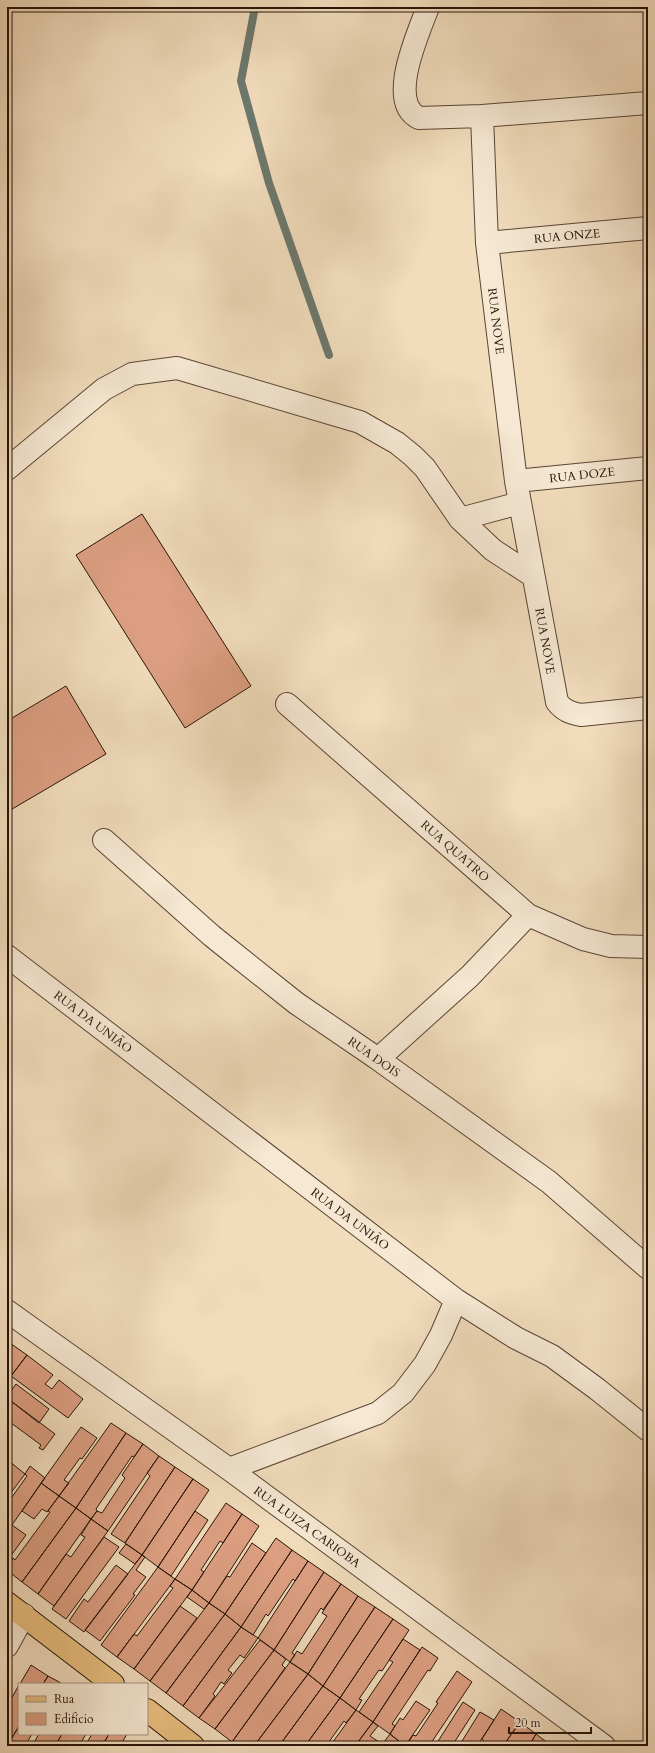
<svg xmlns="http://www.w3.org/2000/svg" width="655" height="1753" viewBox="0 0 655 1753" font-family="Cardo,serif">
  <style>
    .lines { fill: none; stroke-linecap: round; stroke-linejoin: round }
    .stream { stroke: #6c786d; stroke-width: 8 }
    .building { fill: #dd9f82; stroke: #261408 }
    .minor-casing { stroke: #594635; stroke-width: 24 }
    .major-casing { stroke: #261408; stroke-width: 24 }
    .minor { stroke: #f6e8d3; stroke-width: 22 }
    .major { stroke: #e8be7e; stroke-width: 22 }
    .labels { text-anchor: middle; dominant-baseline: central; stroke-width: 3; stroke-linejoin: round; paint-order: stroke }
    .street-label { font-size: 12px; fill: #261408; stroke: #f6e8d3 }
  </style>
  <rect width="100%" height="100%" fill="#f1dcbc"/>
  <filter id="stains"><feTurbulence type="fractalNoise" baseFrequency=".005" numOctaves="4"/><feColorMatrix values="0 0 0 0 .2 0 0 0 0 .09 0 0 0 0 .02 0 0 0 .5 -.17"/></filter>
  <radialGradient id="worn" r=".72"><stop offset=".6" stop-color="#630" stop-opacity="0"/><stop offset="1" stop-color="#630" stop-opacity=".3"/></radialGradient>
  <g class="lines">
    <path class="stream" d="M 255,7 L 241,81 L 269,183 L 329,355"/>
  </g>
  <path class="building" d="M 142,514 L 251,686 L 185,728 L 76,555 Z
    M 66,686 L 106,754 L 7,812 L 7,721 Z
    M 7,1341 L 27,1355 L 11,1376 L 7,1373 Z
    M 27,1355 L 53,1375 L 45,1384 L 52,1389 L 59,1380 L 83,1399 L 68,1418 L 11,1376 Z
    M 16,1384 L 49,1409 L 39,1423 L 7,1398 L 7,1396 Z
    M 7,1398 L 55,1434 L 43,1450 L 39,1448 L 41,1445 L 7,1420 Z
    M 111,1423 L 126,1433 L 76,1508 L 59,1496 Z
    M 81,1427 L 97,1438 L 82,1459 L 80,1458 L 64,1480 L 69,1483 L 59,1496 L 41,1483 Z
    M 126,1433 L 143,1444 L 134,1457 L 132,1456 L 96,1509 L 97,1511 L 91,1519 L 76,1508 Z
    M 143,1444 L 159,1456 L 108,1531 L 91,1519 L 97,1511 L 102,1513 L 125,1478 L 122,1475 Z
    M 159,1456 L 175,1467 L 125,1543 L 111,1534 L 150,1476 L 147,1473 Z
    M 9,1461 L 25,1474 L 7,1498 L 7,1463 Z
    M 30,1466 L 45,1478 L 7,1532 L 7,1504 L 27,1476 L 25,1474 Z
    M 175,1467 L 193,1479 L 142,1555 L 125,1543 Z
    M 193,1479 L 209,1490 L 158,1567 L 142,1555 Z
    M 41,1483 L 59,1496 L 47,1512 L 42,1509 L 34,1519 L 22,1511 Z
    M 59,1496 L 76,1508 L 22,1582 L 7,1570 L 7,1566 L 13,1558 L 15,1560 L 50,1512 L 48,1511 Z
    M 226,1503 L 242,1514 L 223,1543 L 220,1541 L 201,1570 L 204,1572 L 192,1590 L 175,1579 Z
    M 76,1508 L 91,1519 L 38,1594 L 22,1582 Z
    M 195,1511 L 208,1520 L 171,1576 L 158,1567 Z
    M 242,1514 L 259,1526 L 209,1603 L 192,1590 Z
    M 91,1519 L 108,1531 L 54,1606 L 38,1594 L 66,1554 L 71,1557 L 85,1537 L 81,1535 Z
    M 12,1525 L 26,1535 L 10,1557 L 13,1558 L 7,1566 L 7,1532 Z
    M 104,1537 L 119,1547 L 66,1619 L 52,1609 Z
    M 276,1538 L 292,1550 L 241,1627 L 225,1614 Z
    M 252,1543 L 266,1553 L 225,1614 L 209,1603 L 227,1576 L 230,1577 Z
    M 126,1544 L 142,1555 L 135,1564 L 119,1553 Z
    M 292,1550 L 308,1561 L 295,1581 L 293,1579 L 268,1616 L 266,1614 L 253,1635 L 241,1627 Z
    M 142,1555 L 145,1557 L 136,1570 L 146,1577 L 133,1594 L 135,1595 L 100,1641 L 85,1630 Z
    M 308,1561 L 324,1572 L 274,1650 L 258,1638 Z
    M 116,1565 L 128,1574 L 84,1632 L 69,1621 L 84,1599 L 88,1602 Z
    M 158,1567 L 175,1579 L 117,1657 L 101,1645 Z
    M 324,1572 L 341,1584 L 323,1610 L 321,1608 L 292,1653 L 295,1655 L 290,1662 L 274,1650 Z
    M 175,1579 L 192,1590 L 134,1669 L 117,1657 L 134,1634 L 137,1636 L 173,1588 L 170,1586 Z
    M 341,1584 L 358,1596 L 308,1674 L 290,1662 L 297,1651 L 302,1654 L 327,1616 L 322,1613 Z
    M 192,1590 L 209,1603 L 204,1609 L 187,1597 Z
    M 358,1596 L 375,1607 L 323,1686 L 308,1674 Z
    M 209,1603 L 225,1614 L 166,1693 L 150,1681 Z
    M 180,1606 L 197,1618 L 150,1681 L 134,1669 Z
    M 375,1607 L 393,1619 L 340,1698 L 323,1686 Z
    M 225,1614 L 241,1627 L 183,1706 L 166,1693 Z
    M 393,1619 L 409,1630 L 382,1671 L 379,1670 L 359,1699 L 362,1700 L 356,1710 L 340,1698 Z
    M 241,1627 L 258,1638 L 244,1658 L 240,1655 L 228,1670 L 232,1673 L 224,1684 L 221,1682 L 213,1694 L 215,1696 L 199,1718 L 183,1706 Z
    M 403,1639 L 420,1650 L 373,1722 L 359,1712 L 393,1662 L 389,1660 Z
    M 260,1640 L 274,1650 L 215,1729 L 199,1718 Z
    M 422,1647 L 438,1658 L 430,1671 L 428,1670 L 392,1724 L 395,1726 L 390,1734 L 373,1722 Z
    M 274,1650 L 286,1659 L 282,1665 L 285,1668 L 232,1742 L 215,1729 Z
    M 290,1662 L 308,1674 L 254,1746 L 238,1746 L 232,1742 Z
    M 31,1665 L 48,1676 L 43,1684 L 20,1684 Z
    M 457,1671 L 472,1682 L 429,1746 L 406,1746 L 413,1735 L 416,1736 L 438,1703 L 436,1702 Z
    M 308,1674 L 323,1686 L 279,1746 L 254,1746 Z
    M 48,1676 L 61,1683 L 61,1684 L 43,1684 Z
    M 19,1685 L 19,1726 L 7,1746 L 7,1706 Z
    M 323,1686 L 340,1698 L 305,1746 L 279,1746 Z
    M 340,1698 L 356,1710 L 346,1723 L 344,1721 L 326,1746 L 305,1746 Z
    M 416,1701 L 430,1710 L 405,1746 L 390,1734 L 400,1718 L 403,1720 Z
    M 463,1702 L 475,1710 L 452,1746 L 435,1746 Z
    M 501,1709 L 520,1722 L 503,1746 L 480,1746 L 484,1741 L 482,1739 Z
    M 356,1710 L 373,1722 L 355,1746 L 330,1746 Z
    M 480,1712 L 494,1720 L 477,1746 L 459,1746 Z
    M 373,1722 L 378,1726 L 370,1736 L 382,1744 L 381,1746 L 355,1746 Z
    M 520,1722 L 536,1734 L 529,1746 L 503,1746 Z
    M 19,1726 L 19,1734 L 32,1734 L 25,1746 L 7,1746 Z
    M 39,1734 L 62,1734 L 55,1746 L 32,1746 Z
    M 62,1734 L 86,1734 L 79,1746 L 55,1746 Z
    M 92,1734 L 109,1734 L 102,1746 L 85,1746 Z
    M 109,1734 L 127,1734 L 120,1746 L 102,1746 Z
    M 390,1734 L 405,1746 L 381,1746 Z
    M 536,1734 L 552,1746 L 529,1746 Z"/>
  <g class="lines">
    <defs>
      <path id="minor" d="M 428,7 C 419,32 386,102 419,118 L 482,116
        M 648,103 L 482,116 L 487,243 L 516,481 L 557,702 C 564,711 571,713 581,715 L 648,708
        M 487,243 L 648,228
        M 7,469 L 104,389 L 132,374 L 177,368 L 360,422 L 397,443 L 413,456 L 425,468 L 460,519 L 493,550 L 533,576
        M 516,481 L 648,468
        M 460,519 L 520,503
        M 287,704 L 528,915 L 583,939 L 611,946 L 648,947
        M 104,840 L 212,936 L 296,1003 L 378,1059 L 549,1182 L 648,1268
        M 7,956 L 456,1300 L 441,1335 L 425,1364 L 403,1393 L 378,1413 L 229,1469
        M 378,1059 L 470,976 L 528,915
        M 456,1300 L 516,1338 L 552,1356 L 597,1389 L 648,1430
        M 7,1311 L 229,1469 L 604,1746
        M 7,1646 L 24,1615"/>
      <path id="major" d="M 7,1603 L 113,1684
        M 147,1710 L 193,1746"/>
    </defs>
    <use href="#minor" class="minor-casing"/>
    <use href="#major" class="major-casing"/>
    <use href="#minor" class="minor"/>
    <use href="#major" class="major"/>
  </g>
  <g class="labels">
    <g class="street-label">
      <text transform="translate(567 236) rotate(-5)">RUA ONZE</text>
      <text transform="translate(496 321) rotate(83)">RUA NOVE</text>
      <text transform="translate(582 475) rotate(-6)">RUA DOZE</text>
      <text transform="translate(545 641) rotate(80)">RUA NOVE</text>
      <text transform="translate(455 851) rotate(41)">RUA QUATRO</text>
      <text transform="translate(93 1022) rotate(37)">RUA DA UNIÃO</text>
      <text transform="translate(374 1057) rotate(35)">RUA DOIS</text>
      <text transform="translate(350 1219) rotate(37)">RUA DA UNIÃO</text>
      <text transform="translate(307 1527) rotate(36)">RUA LUIZA CARIOBA</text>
    </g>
  </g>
  <rect width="655" height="1753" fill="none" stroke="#f1dcbc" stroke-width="24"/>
  <rect x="8" y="8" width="639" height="1737" fill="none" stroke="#261408" stroke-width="2"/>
  <rect x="12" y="12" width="631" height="1729" fill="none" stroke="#261408"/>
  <rect x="18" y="1683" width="130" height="52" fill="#f6e8d3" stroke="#a39382"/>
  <rect x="26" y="1696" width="20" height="6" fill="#e8be7e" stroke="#a39382"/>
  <text x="54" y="1703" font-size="12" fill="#261408">Rua</text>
  <rect x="26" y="1713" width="20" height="12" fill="#dd9f82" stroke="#a39382"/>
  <text x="54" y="1723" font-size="12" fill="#261408">Edifício</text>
  <path d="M509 1727v6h82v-6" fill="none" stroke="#261408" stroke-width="2"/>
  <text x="515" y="1727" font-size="12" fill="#261408" stroke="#f6e8d3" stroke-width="3" paint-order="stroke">20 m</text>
  <rect width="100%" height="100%" filter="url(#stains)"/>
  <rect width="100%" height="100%" fill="url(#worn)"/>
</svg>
